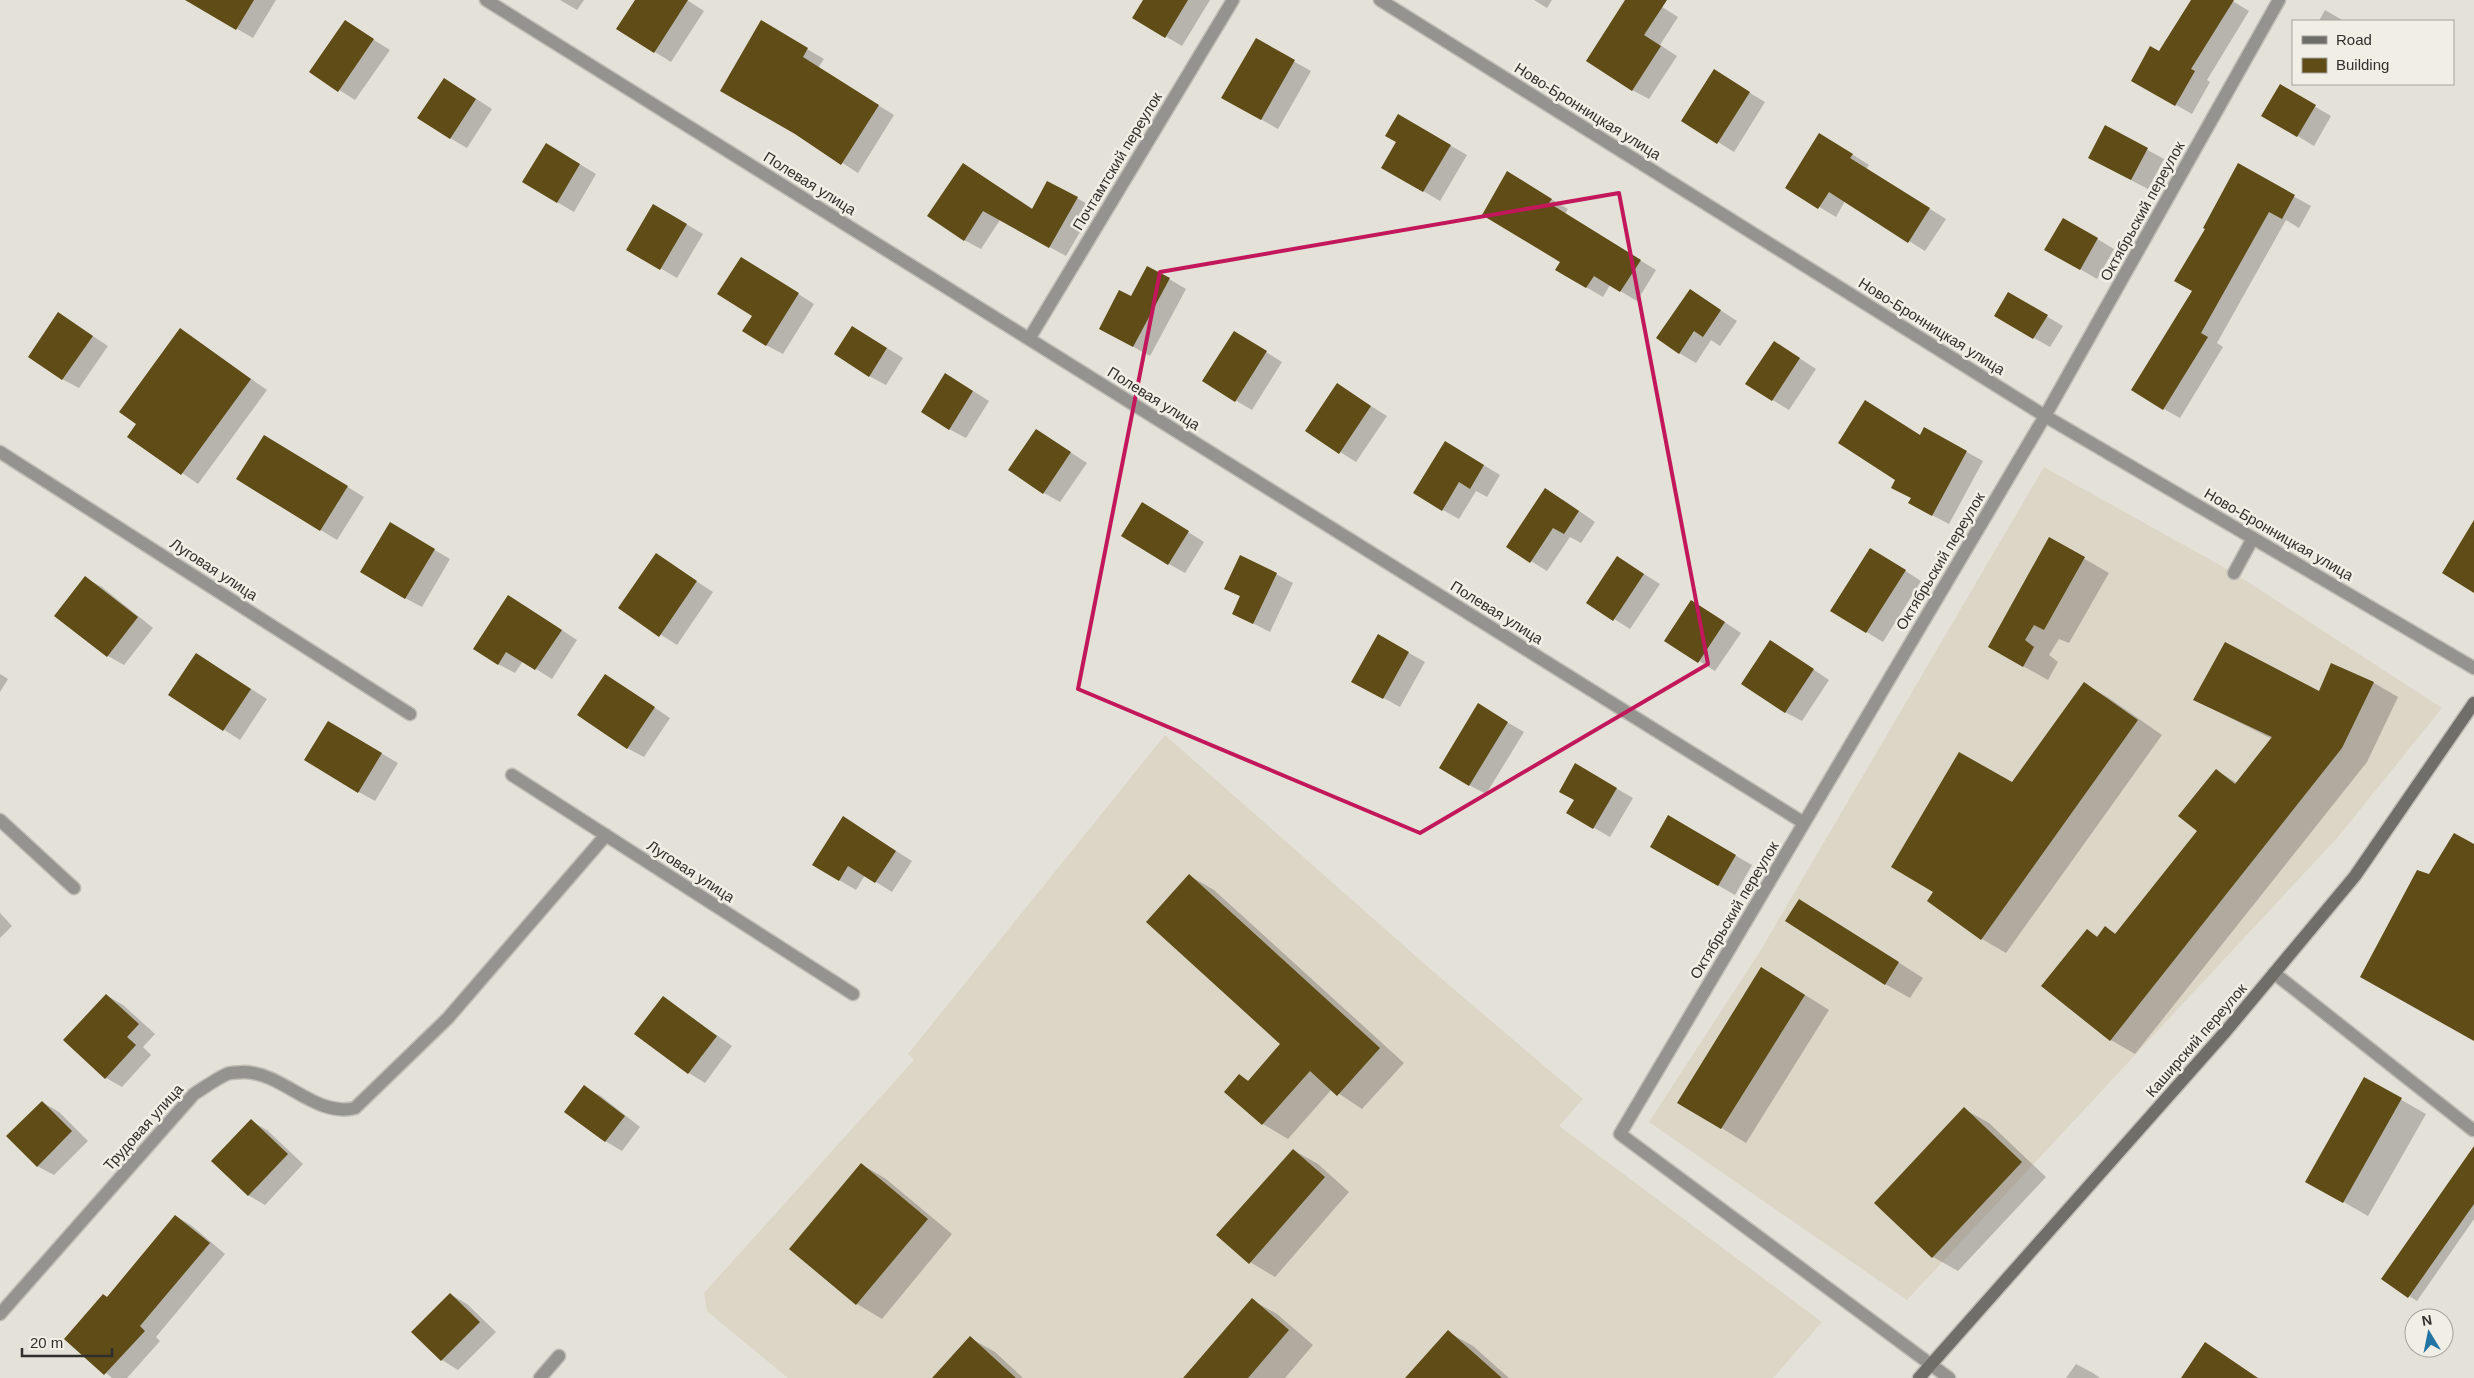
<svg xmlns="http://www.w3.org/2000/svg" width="2474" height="1378" viewBox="0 0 2474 1378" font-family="Helvetica,sans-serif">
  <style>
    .built { fill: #dcd6c6 }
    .shadow { fill: #0003 }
    .building { fill: #5f4c16 }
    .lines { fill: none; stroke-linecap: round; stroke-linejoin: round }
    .service-casing { stroke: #c0bdb6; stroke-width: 15 }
    .minor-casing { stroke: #c0bdb6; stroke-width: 15 }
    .tertiary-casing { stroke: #c0bdb6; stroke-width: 15 }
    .secondary-casing { stroke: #c0bdb6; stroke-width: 15 }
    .service { stroke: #94938f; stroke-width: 12 }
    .minor { stroke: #94938f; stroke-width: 12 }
    .tertiary { stroke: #94938f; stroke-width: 12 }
    .secondary { stroke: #706e69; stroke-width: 12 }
    .marked { fill: none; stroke: #c2185b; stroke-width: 4; stroke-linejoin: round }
    .labels { text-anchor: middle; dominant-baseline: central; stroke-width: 5; stroke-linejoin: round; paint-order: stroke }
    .street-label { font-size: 15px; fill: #312f2c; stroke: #f1eee5 }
  </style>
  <rect width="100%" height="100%" fill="#e4e1d8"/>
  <path class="built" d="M 2044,467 L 2234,573 L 2442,708 L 2338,837 L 1907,1300 L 1649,1122 L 1759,953 Z
    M 1165,735 L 1436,974 L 1583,1099 L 1559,1126 L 1822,1322 L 1773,1378 L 788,1378 L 707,1311 L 704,1293 L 914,1060 L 908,1054 Z"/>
  <path class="shadow" d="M 213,0 L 276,0 L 253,38 L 206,11 Z
    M 560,0 L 584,0 L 577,10 Z
    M 637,0 L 687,0 L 704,11 L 671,62 L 618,29 Z
    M 1145,0 L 1210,0 L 1182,46 L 1165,36 Z
    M 1534,0 L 1552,0 L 1547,8 Z
    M 1627,0 L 1651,0 L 1678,17 L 1660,45 L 1677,56 L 1649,99 L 1632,90 Z
    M 2192,0 L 2231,0 L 2249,11 L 2207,80 L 2210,82 L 2192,114 L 2132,80 L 2160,53 Z
    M 2325,10 L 2342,20 L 2345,21 L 2319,21 Z
    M 345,22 L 390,50 L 355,100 L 311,72 Z
    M 761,22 L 824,59 L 818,68 L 894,115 L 858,173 L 796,133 Z
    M 1256,40 L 1311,71 L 1278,129 L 1223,98 Z
    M 1730,81 L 1765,102 L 1734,152 L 1718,142 Z
    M 2280,86 L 2331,116 L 2314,146 L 2263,115 Z
    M 461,89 L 492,109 L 467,148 L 450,138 Z
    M 1399,116 L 1467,155 L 1440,201 L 1383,167 L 1398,142 Z
    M 2106,127 L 2164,159 L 2148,189 L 2106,167 Z
    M 1836,144 L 1869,165 L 1866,169 L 1946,219 L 1925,251 L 1845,201 L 1836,217 L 1786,187 Z
    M 563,154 L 596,174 L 574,212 L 557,202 Z
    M 963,164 L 1033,209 L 1077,198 L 1094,208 L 1066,256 L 1000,220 L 981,249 L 964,240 Z
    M 2238,165 L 2311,206 L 2299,228 L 2286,220 L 2217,343 L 2223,347 L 2180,418 L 2164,409 L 2194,291 L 2207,229 Z
    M 1524,183 L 1568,209 L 1565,214 L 1656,270 L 1637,301 L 1610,285 L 1603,297 L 1586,287 L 1562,262 Z
    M 654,205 L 703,234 L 677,278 L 628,249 Z
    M 2064,219 L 2114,249 L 2097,279 L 2046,249 Z
    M 758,268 L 814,304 L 783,354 L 766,345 L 753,316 Z
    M 1169,279 L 1186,289 L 1150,356 L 1117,338 L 1132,298 Z
    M 1690,290 L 1737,321 L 1720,346 L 1711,340 L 1696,363 L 1679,353 Z
    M 2009,294 L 2063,326 L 2050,347 L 1996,316 Z
    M 59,314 L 108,346 L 79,388 L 62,379 Z
    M 180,329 L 267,390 L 198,484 L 129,436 L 138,424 Z
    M 869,337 L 903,358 L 886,385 L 869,376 Z
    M 1250,342 L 1282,362 L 1252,410 L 1235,400 Z
    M 1790,352 L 1816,369 L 1789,410 L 1747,384 Z
    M 962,384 L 989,401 L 966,438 L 949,429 Z
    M 1337,385 L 1387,416 L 1356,462 L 1307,431 Z
    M 1925,429 L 1983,461 L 1949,524 L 1926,512 L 1920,436 Z
    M 1036,430 L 1087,463 L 1060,502 L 1044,493 Z
    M 281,446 L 364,497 L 337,540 L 238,479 Z
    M 1462,452 L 1500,475 L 1487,497 L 1476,491 L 1459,519 L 1443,510 Z
    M 1562,499 L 1595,522 L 1581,543 L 1570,537 L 1547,571 L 1508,547 Z
    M 1158,513 L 1204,542 L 1185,573 L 1169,564 Z
    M 406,533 L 450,559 L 422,607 L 405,598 Z
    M 2050,539 L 2109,573 L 2069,643 L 2059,639 L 2049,655 L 2058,662 L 2048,680 L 1989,647 Z
    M 656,555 L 713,592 L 677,645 L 619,608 Z
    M 1887,559 L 1921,581 L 1883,642 L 1832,611 Z
    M 1633,567 L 1660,584 L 1630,629 L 1587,602 Z
    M 1276,574 L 1293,583 L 1270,632 L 1233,613 L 1241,597 L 1226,588 Z
    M 85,578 L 102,587 L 153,628 L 124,665 L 108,656 Z
    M 525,606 L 577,640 L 552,679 L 523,661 L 515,673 L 498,664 Z
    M 1708,611 L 1741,633 L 1715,671 L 1666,640 Z
    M 1379,636 L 1425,662 L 1400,707 L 1353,681 Z
    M 1786,651 L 1829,680 L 1802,721 L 1785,712 Z
    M 196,654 L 267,699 L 240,740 L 170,695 Z
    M 2331,665 L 2374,683 L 2398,697 L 2367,762 L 2135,1054 L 2111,1040 L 2087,930 L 2098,937 L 2106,928 L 2117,934 L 2199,831 L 2216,770 L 2237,783 L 2272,739 L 2195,700 L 2319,693 Z
    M 0,674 L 8,679 L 0,692 Z
    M 2084,684 L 2109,698 L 2162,735 L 2006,953 L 1982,939 L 2012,784 Z
    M 621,685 L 670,718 L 644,757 L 627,748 Z
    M 1495,715 L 1524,732 L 1486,794 L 1469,785 Z
    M 329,723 L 398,763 L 375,801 L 359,792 Z
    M 1576,765 L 1633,798 L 1610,837 L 1568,813 L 1576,800 Z
    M 1668,817 L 1752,865 L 1735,895 L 1651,847 Z
    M 860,828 L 912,861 L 892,892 L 865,875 L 856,890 L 839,880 Z
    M 1190,876 L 1214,890 L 1404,1063 L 1362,1109 L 1332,1089 L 1288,1139 L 1263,1124 L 1226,1091 L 1240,1076 L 1249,1081 L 1282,1044 Z
    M 0,913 L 12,926 L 0,938 Z
    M 1824,915 L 1923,978 L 1910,998 L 1885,984 Z
    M 1786,983 L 1829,1010 L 1746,1143 L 1679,1102 Z
    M 106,995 L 123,1005 L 155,1034 L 143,1047 L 151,1055 L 122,1087 L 106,1078 Z
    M 663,997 L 732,1046 L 705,1083 L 689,1073 Z
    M 2365,1079 L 2426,1114 L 2368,1216 L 2307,1181 Z
    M 584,1087 L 601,1096 L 640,1127 L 622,1151 L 605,1141 Z
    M 42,1102 L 59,1112 L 88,1141 L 54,1175 L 37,1166 Z
    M 1964,1109 L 1989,1123 L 2046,1177 L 1958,1271 L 1933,1257 Z
    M 251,1121 L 267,1130 L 303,1164 L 265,1205 L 248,1195 Z
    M 2474,1148 L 2474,1219 L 2417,1301 L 2383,1279 Z
    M 1293,1150 L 1318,1164 L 1349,1192 L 1275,1277 L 1250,1262 Z
    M 861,1164 L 886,1179 L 952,1234 L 882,1319 L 857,1304 L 791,1248 Z
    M 176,1216 L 192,1226 L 225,1254 L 156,1337 L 160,1341 L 127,1378 L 112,1378 L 65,1339 L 108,1298 Z
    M 450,1294 L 467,1304 L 496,1332 L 458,1370 L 442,1360 L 413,1332 Z
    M 1252,1300 L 1277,1314 L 1313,1345 L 1285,1378 L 1185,1378 Z
    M 1448,1332 L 1473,1346 L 1509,1378 L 1417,1378 Z
    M 970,1338 L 995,1352 L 1023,1378 L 933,1378 Z
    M 2076,1364 L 2093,1373 L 2100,1378 L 2066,1378 Z"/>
  <path class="building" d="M 185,0 L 254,0 L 236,30 Z
    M 635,0 L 688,0 L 654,53 L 616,29 Z
    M 1143,0 L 1188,0 L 1165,38 L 1132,18 Z
    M 1625,0 L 1667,0 L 1644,35 L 1661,46 L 1632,91 L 1586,61 Z
    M 2191,0 L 2234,0 L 2191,69 L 2195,71 L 2175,106 L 2131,81 L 2150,46 L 2159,51 Z
    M 345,20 L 374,39 L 338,92 L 309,72 Z
    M 761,20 L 808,48 L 803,57 L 879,105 L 841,165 L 795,134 L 720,91 Z
    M 1256,38 L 1295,60 L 1261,120 L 1221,98 Z
    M 1714,69 L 1750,92 L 1717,144 L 1681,121 Z
    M 444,78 L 476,99 L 450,139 L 417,118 Z
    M 2280,84 L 2316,105 L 2297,137 L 2261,116 Z
    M 1398,114 L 1451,145 L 1423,192 L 1381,168 L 1396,142 L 1385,136 Z
    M 2105,125 L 2148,148 L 2131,180 L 2088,158 Z
    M 1819,133 L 1853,154 L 1850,158 L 1930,208 L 1908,243 L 1829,192 L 1818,209 L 1785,188 Z
    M 546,143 L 580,164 L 557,203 L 522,182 Z
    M 963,163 L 1032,209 L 1047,181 L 1078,197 L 1049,248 L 983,211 L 964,241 L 927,216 Z
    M 2238,163 L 2295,195 L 2282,219 L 2269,212 L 2201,333 L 2208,337 L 2163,410 L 2131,390 L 2192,291 L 2174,281 L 2205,229 L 2203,228 Z
    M 1507,171 L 1552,199 L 1549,203 L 1641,260 L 1620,292 L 1594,276 L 1586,288 L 1555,270 L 1560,262 L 1482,215 Z
    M 653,204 L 687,224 L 660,270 L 626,250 Z
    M 2063,218 L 2098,238 L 2080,270 L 2044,250 Z
    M 741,257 L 799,293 L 766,346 L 742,331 L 752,316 L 717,294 Z
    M 1147,266 L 1170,278 L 1133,347 L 1099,329 L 1119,290 L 1131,296 Z
    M 1690,289 L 1721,310 L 1703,337 L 1694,331 L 1679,354 L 1656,338 Z
    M 2008,292 L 2048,315 L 2033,339 L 1994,316 Z
    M 58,312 L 93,336 L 62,380 L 28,357 Z
    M 852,326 L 887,348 L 869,377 L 834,354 Z
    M 180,328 L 251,379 L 181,475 L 127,437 L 136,424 L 119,412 Z
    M 1234,331 L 1267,351 L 1235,402 L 1202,381 Z
    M 1774,341 L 1800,358 L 1772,401 L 1745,384 Z
    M 945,373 L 973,391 L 949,430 L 921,412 Z
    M 1337,383 L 1371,406 L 1339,454 L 1305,431 Z
    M 1865,400 L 1920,435 L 1924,427 L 1967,451 L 1932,516 L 1908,503 L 1911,498 L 1891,488 L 1895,480 L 1838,443 Z
    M 1036,429 L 1071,452 L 1043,494 L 1008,470 Z
    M 264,435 L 348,486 L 320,531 L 236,479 Z
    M 1445,441 L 1484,465 L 1470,489 L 1459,482 L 1442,511 L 1413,493 Z
    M 1545,488 L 1579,511 L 1564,534 L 1553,528 L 1530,563 L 1506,547 Z
    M 1142,502 L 1189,531 L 1168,565 L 1121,536 Z
    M 2474,520 L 2474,593 L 2442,573 Z
    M 390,522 L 435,549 L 405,599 L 360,572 Z
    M 2049,537 L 2085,557 L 2044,630 L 2034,625 L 2025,640 L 2034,647 L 2023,667 L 1988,647 Z
    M 1870,548 L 1906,570 L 1866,633 L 1830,611 Z
    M 656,553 L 697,581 L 659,637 L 618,608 Z
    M 1240,555 L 1277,573 L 1253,624 L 1232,614 L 1240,596 L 1224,589 Z
    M 1617,556 L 1644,574 L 1613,621 L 1586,603 Z
    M 85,576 L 138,617 L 107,657 L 54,616 Z
    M 508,595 L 562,630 L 535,670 L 506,652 L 498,665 L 473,649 Z
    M 1691,600 L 1725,622 L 1698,663 L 1664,641 Z
    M 1378,634 L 1409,652 L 1383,699 L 1351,682 Z
    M 1770,640 L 1814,669 L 1785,713 L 1741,684 Z
    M 2225,642 L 2319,691 L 2331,663 L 2374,682 L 2342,748 L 2110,1041 L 2041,986 L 2087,929 L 2097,937 L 2105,926 L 2115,934 L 2197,831 L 2178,816 L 2216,769 L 2235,784 L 2272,737 L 2193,700 Z
    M 196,653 L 251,689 L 223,731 L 168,695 Z
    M 605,674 L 655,707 L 627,749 L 577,715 Z
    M 2084,682 L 2138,720 L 1981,940 L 1927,901 L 1933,892 L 1891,867 L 1959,752 L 2012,782 Z
    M 1478,703 L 1508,722 L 1469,786 L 1439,768 Z
    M 328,721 L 382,753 L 358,793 L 304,760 Z
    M 1575,763 L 1617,788 L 1593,829 L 1566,813 L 1574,800 L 1559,792 Z
    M 1668,815 L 1736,855 L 1718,886 L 1650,847 Z
    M 843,816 L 896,851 L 875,883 L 848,866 L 839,881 L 812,865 Z
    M 2454,833 L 2474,844 L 2474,1041 L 2360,977 L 2417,870 L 2429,874 Z
    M 1189,874 L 1380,1048 L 1337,1096 L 1310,1071 L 1262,1125 L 1224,1092 L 1239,1074 L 1248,1081 L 1280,1044 L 1146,922 Z
    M 1799,899 L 1899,962 L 1885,985 L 1785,921 Z
    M 1761,967 L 1805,995 L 1721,1129 L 1677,1103 Z
    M 106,994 L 139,1024 L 127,1037 L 136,1045 L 105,1079 L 63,1040 Z
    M 663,996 L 717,1036 L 688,1074 L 634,1034 Z
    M 2364,1077 L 2402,1098 L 2343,1203 L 2305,1182 Z
    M 584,1085 L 625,1116 L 605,1142 L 564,1112 Z
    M 42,1101 L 72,1131 L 37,1167 L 6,1136 Z
    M 1964,1107 L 2022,1162 L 1932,1258 L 1874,1203 Z
    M 251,1119 L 288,1154 L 248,1196 L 211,1161 Z
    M 2474,1146 L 2474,1204 L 2408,1298 L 2381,1279 Z
    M 1293,1149 L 1325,1177 L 1249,1264 L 1216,1235 Z
    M 861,1163 L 928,1219 L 856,1305 L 789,1249 Z
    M 175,1215 L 210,1243 L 140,1326 L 145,1331 L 104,1375 L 64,1339 L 103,1294 L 107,1297 Z
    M 450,1293 L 480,1322 L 441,1361 L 411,1332 Z
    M 1252,1298 L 1289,1330 L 1248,1378 L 1183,1378 Z
    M 1448,1330 L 1502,1378 L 1405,1378 Z
    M 970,1336 L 1016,1378 L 932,1378 Z
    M 2205,1342 L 2258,1378 L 2181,1378 Z"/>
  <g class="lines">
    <defs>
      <path id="service" d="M 2234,573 L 2253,538
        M 2274,973 L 2473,1130"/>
      <path id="minor" d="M 486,0 L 1804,823
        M 1029,339 L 1233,0
        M 0,452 L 410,714
        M 512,775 L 853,994
        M 0,820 L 74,888
        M 0,1314 L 194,1094 C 205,1087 216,1079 227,1074 C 232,1072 238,1073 243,1072 C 283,1072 315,1118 355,1108 L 448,1018 L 606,835
        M 540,1378 L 559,1356
        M 1949,1378 L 1620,1134 L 2045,416 L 2279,0"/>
      <path id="tertiary" d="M 1380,0 L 2045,416 L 2474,668"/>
      <path id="secondary" d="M 1919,1378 L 2226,1031 L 2355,876 L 2474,703"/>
    </defs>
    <use href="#service" class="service-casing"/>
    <use href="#minor" class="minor-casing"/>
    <use href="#tertiary" class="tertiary-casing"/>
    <use href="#secondary" class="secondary-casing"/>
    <use href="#service" class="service"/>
    <use href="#minor" class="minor"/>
    <use href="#tertiary" class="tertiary"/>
    <use href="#secondary" class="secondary"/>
  </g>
  <path class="marked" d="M 1619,193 L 1708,664 L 1420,833 L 1078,689 L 1160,272 Z"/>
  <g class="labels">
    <g class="street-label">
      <text transform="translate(1588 111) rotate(32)">Ново-Бронницкая улица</text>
      <text transform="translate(1117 161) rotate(-59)">Почтамтский переулок</text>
      <text transform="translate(810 183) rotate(32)">Полевая улица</text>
      <text transform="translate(2142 211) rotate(-61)">Октябрьский переулок</text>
      <text transform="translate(1932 326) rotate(32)">Ново-Бронницкая улица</text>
      <text transform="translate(1154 398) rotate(32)">Полевая улица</text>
      <text transform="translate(2279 534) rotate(30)">Ново-Бронницкая улица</text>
      <text transform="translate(1940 561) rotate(-59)">Октябрьский переулок</text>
      <text transform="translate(214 569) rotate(33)">Луговая улица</text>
      <text transform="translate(1497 612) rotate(32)">Полевая улица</text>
      <text transform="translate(691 871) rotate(33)">Луговая улица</text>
      <text transform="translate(1734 910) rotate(-59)">Октябрьский переулок</text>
      <text transform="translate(2196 1040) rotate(-49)">Каширский переулок</text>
      <text transform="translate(143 1127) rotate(-48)">Трудовая улица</text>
    </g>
  </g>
  <rect x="2292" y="20" width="162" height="65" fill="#f1eee5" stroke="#a4a29b"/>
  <rect x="2302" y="36" width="25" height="8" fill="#706e69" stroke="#a4a29b"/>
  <text x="2336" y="45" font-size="15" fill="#312f2c">Road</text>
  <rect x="2302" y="58" width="25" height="15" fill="#5f4c16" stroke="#a4a29b"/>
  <text x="2336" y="70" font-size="15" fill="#312f2c">Building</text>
  <g transform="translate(2429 1333) rotate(350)"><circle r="24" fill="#f1eee5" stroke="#a4a29b"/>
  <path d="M0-4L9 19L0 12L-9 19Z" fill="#2274a5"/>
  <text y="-8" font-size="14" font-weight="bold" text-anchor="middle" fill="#312f2c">N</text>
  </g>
  <path d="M22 1348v8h90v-8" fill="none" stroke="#312f2c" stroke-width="2.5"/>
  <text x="30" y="1348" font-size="15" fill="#312f2c" stroke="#f1eee5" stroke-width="4" paint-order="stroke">20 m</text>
</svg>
